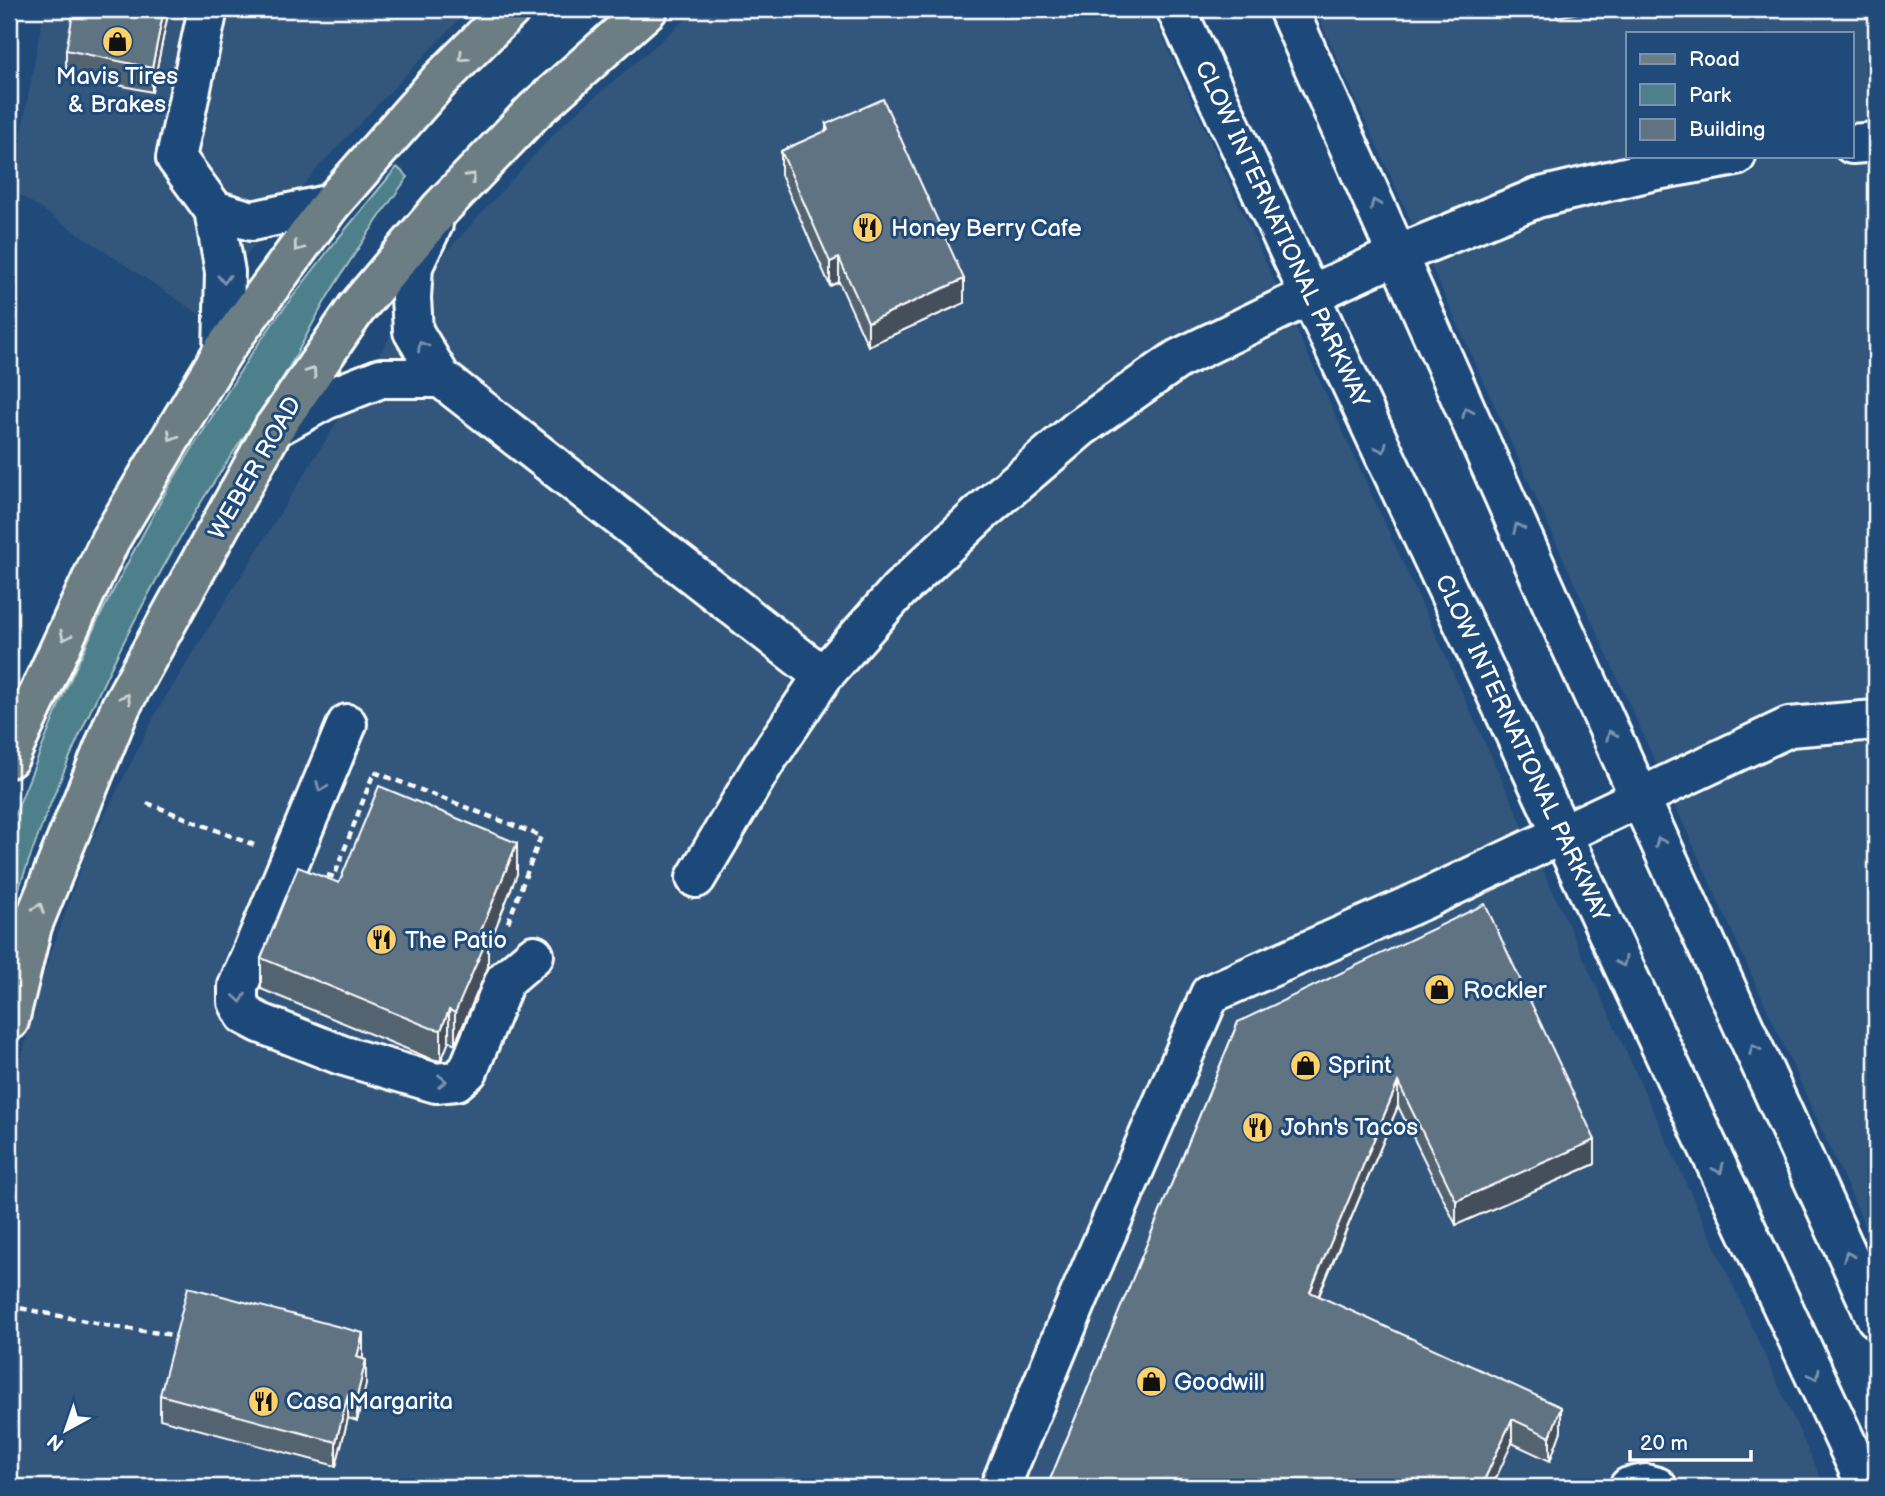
<svg xmlns="http://www.w3.org/2000/svg" width="1885" height="1496" viewBox="0 0 1885 1496" font-family="'Balsamiq Sans',sans-serif">
  <style>
    .built { fill: #33567c; fill-rule: evenodd }
    .green { fill: #4e808b; stroke: #a6c0c5; stroke-width: 2 }
    .lines { fill: none; stroke-linecap: round; stroke-linejoin: round }
    .minor-casing { stroke: #fff; stroke-width: 44 }
    .major-casing { stroke: #fff; stroke-width: 44 }
    .path { stroke: #fff; stroke-width: 4.5; stroke-dasharray: 7 5; stroke-linecap: butt }
    .minor { stroke: #1f4a7a; stroke-width: 38 }
    .major { stroke: #6c7e84; stroke-width: 38 }
    .wall { fill: #536370; stroke: #fff; stroke-width: 2 }
    .shaded-wall { fill: #44505b; stroke: #fff; stroke-width: 2 }
    .building { fill: #617382; stroke: #fff; stroke-width: 2 }
    .oneway { stroke: #ccd2d4 }
    .oneway2 { stroke: #7992af }
    .labels { text-anchor: middle; dominant-baseline: central; stroke-width: 6; stroke-linejoin: round; paint-order: stroke }
    .poi-label { font-size: 24px; fill: #fff; stroke: #1f4a7a; text-anchor: start }
    .street-label { font-size: 24px; fill: #fff; stroke: #1f4a7a }
  </style>
  <rect width="100%" height="100%" fill="#1f4a7a"/>
  <filter id="ink" filterUnits="userSpaceOnUse"><feTurbulence type="fractalNoise" baseFrequency=".0143" numOctaves="2"/><feDisplacementMap in="SourceGraphic" scale="14" xChannelSelector="R" yChannelSelector="G"/><feConvolveMatrix kernelMatrix="1 2 1 2 8 2 1 2 1" color-interpolation-filters="sRGB"/></filter>
  <g filter="url(#ink)">
    <path class="built" d="M 44,9 L 469,9 L 321,164 L 199,314 L 11,189 Z
      M 698,9 L 1150,9 L 1825,1487 L 9,1487 L 9,1103 L 43,976 L 87,850 L 157,711 L 436,263 L 561,126 Z
      M 1315,9 L 1876,9 L 1876,1250 ZM 1628,33 L 1852,33 L 1852,156 L 1628,156 Z"/>
    <path class="green" d="M 397,167 L 408,177 C 380,215 353,255 328,296 C 311,325 297,356 279,384 C 249,430 217,475 189,522 C 116,647 54,780 9,918 L 9,829 L 64,693 L 96,624 L 131,556 L 169,486 L 249,357 L 278,316 L 331,247 Z"/>
    <g class="lines">
      <defs>
        <path id="minor" d="M 208,9 L 176,158 L 214,210
          M 1176,9 L 1867,1487
          M 1288,9 L 1557,615 L 1876,1318
          M 1852,144 L 1876,142
          M 223,351 L 225,272 L 214,210 L 252,221 L 331,204
          M 441,378 L 823,676
          M 274,428 L 325,400 L 381,378 L 441,378 L 413,331 L 411,298 L 413,266 L 433,224
          M 347,724 L 238,986 L 238,1002 L 245,1015 L 260,1023 L 341,1055 L 436,1083 L 456,1081 L 468,1071 L 505,980 L 534,955
          M 696,878 L 763,765 L 823,676 L 899,590 L 983,511 L 1080,428 L 1178,359 L 1310,295 L 1397,255 L 1537,198 L 1651,171 L 1736,156
          M 1000,1487 L 1078,1299 L 1210,994 L 1425,899 L 1789,727 L 1876,720
          M 1629,1487 L 1646,1484 L 1657,1487"/>
        <path id="major" d="M 9,758 L 110,540 L 223,351 L 331,204 L 440,80 L 511,9
          M 9,1021 L 32,926 L 121,706 L 274,428 L 356,309 L 440,209 L 535,110 L 648,9"/>
      </defs>
      <use href="#minor" class="minor-casing"/>
      <use href="#major" class="major-casing"/>
      <path class="path" d="M 147,803 L 254,845
        M 327,875 L 334,877 L 374,772 L 541,836 L 507,925
        M 9,1306 L 116,1327 L 180,1336"/>
      <use href="#minor" class="minor"/>
      <use href="#major" class="major"/>
    </g>
    <path class="wall" d="M 169,9 L 152,92 L 66,74 L 66,50 Z
      M 1555,9 L 1599,9 L 1557,17 Z
      M 826,124 L 964,303 L 868,346 L 839,282 L 830,286 L 781,175 L 781,151 L 826,131 Z
      M 517,874 L 488,947 L 488,967 L 455,1044 L 449,1041 L 441,1061 L 431,1059 L 261,989 L 261,958 L 339,883 Z
      M 1238,1022 L 1595,1140 L 1595,1164 L 1456,1225 L 1398,1106 L 1319,1296 L 1561,1431 L 1550,1461 L 1512,1443 L 1047,1487 Z
      M 363,1357 L 366,1384 L 357,1421 L 348,1418 L 336,1466 L 160,1419 L 160,1395 Z"/>
    <path class="shaded-wall" d="M 164,9 L 169,9 L 152,92 L 152,68 Z
      M 839,258 L 839,282 L 830,286 L 830,262 Z
      M 964,279 L 964,303 L 868,346 L 868,322 Z
      M 517,843 L 517,874 L 488,947 L 488,967 L 455,1044 L 455,1013 L 480,933 Z
      M 449,1010 L 449,1041 L 441,1061 L 441,1030 Z
      M 1398,1082 L 1398,1106 L 1310,1316 L 1310,1292 Z
      M 1595,1140 L 1595,1164 L 1456,1225 L 1456,1201 Z
      M 363,1333 L 363,1357 L 357,1381 L 357,1357 Z
      M 366,1360 L 366,1384 L 357,1421 L 357,1396 Z
      M 348,1394 L 348,1418 L 336,1466 L 336,1442 Z
      M 1561,1407 L 1561,1431 L 1550,1461 L 1550,1437 Z
      M 1512,1419 L 1512,1443 L 1492,1487 L 1481,1487 Z"/>
    <path class="building" d="M 74,9 L 164,9 L 152,68 L 66,50 Z
      M 883,99 L 964,279 L 868,322 L 839,258 L 830,262 L 781,151 L 828,130 L 826,124 Z
      M 379,786 L 517,843 L 480,933 L 488,937 L 455,1013 L 449,1010 L 441,1030 L 431,1028 L 261,958 L 298,867 L 339,883 Z
      M 1485,904 L 1595,1140 L 1456,1201 L 1398,1082 L 1310,1292 L 1561,1407 L 1550,1437 L 1512,1419 L 1481,1487 L 1047,1487 L 1238,1022 Z
      M 188,1287 L 363,1333 L 357,1357 L 366,1360 L 357,1396 L 348,1394 L 336,1442 L 160,1395 Z"/>
    <defs><path id="oneway-chevron" d="M-2-3.5L2.5 0L-2 3.5" fill="none" stroke-width="1.6" stroke-linecap="round" stroke-linejoin="round" transform="scale(1.75)"/></defs>
    <g class="oneway">
      <use href="#oneway-chevron" transform="translate(463 57) rotate(135)"/>
      <use href="#oneway-chevron" transform="translate(471 177) rotate(-46)"/>
      <use href="#oneway-chevron" transform="translate(298 247) rotate(127)"/>
      <use href="#oneway-chevron" transform="translate(312 372) rotate(-55)"/>
      <use href="#oneway-chevron" transform="translate(172 436) rotate(121)"/>
      <use href="#oneway-chevron" transform="translate(65 636) rotate(115)"/>
      <use href="#oneway-chevron" transform="translate(126 698) rotate(-62)"/>
      <use href="#oneway-chevron" transform="translate(39 908) rotate(-68)"/>
    </g>
    <g class="oneway2">
      <use href="#oneway-chevron" transform="translate(1375 204) rotate(-114)"/>
      <use href="#oneway-chevron" transform="translate(224 279) rotate(89)"/>
      <use href="#oneway-chevron" transform="translate(422 346) rotate(-121)"/>
      <use href="#oneway-chevron" transform="translate(1467 412) rotate(-114)"/>
      <use href="#oneway-chevron" transform="translate(1382 448) rotate(65)"/>
      <use href="#oneway-chevron" transform="translate(1518 528) rotate(-114)"/>
      <use href="#oneway-chevron" transform="translate(1611 735) rotate(-114)"/>
      <use href="#oneway-chevron" transform="translate(321 787) rotate(113)"/>
      <use href="#oneway-chevron" transform="translate(1660 842) rotate(-114)"/>
      <use href="#oneway-chevron" transform="translate(1622 962) rotate(65)"/>
      <use href="#oneway-chevron" transform="translate(240 998) rotate(81)"/>
      <use href="#oneway-chevron" transform="translate(1754 1049) rotate(-114)"/>
      <use href="#oneway-chevron" transform="translate(442 1081)"/>
      <use href="#oneway-chevron" transform="translate(1719 1169) rotate(65)"/>
      <use href="#oneway-chevron" transform="translate(1848 1256) rotate(-114)"/>
      <use href="#oneway-chevron" transform="translate(1815 1375) rotate(65)"/>
    </g>
  </g>
  <defs>
    <symbol id="shop-disc" viewBox="-11 -11 22 22"><circle r="9.5" fill="#ffd166" stroke="#1f4a7a"/><path d="M-5-2.5h2.3a2.7 3.5 0 0 1 5.4 0H5L5.5 6h-11ZM-1.5-2.5h3a1.5 2.3 0 0 0-3 0Z" fill="#111"/></symbol>
    <symbol id="restaurant-disc" viewBox="-11 -11 22 22"><circle r="9.5" fill="#ffd166" stroke="#1f4a7a"/><path d="M-5-6h1v4h1v-4h1v4h1v-4h1v5L-1.5 .5V6h-2V.5L-5-1ZM5-6V6H3V1.5H1.5Q1.5-4 5-6Z" fill="#111"/></symbol>
  </defs>
  <g fill-rule="evenodd">
    <use href="#shop-disc" x="100" y="24" width="35" height="35"/>
    <use href="#restaurant-disc" x="850" y="210" width="35" height="35"/>
    <use href="#restaurant-disc" x="364" y="922" width="35" height="35"/>
    <use href="#shop-disc" x="1422" y="972" width="35" height="35"/>
    <use href="#shop-disc" x="1288" y="1048" width="35" height="35"/>
    <use href="#restaurant-disc" x="1240" y="1110" width="35" height="35"/>
    <use href="#shop-disc" x="1134" y="1364" width="35" height="35"/>
    <use href="#restaurant-disc" x="246" y="1384" width="35" height="35"/>
  </g>
  <g class="labels">
    <g class="poi-label">
      <text x="117" y="76" text-anchor="middle">Mavis Tires<tspan x="117" dy="28">&amp; Brakes</tspan></text>
      <text x="891" y="228">Honey Berry Cafe</text>
      <text x="405" y="940">The Patio</text>
      <text x="1463" y="990">Rockler</text>
      <text x="1328" y="1065">Sprint</text>
      <text x="1281" y="1127">John's Tacos</text>
      <text x="1174" y="1382">Goodwill</text>
      <text x="286" y="1401">Casa Margarita</text>
    </g>
    <g class="street-label">
      <text transform="translate(1282 234) rotate(65)">CLOW INTERNATIONAL PARKWAY</text>
      <text transform="translate(255 468) rotate(-60)">WEBER ROAD</text>
      <text transform="translate(1522 748) rotate(65)">CLOW INTERNATIONAL PARKWAY</text>
    </g>
  </g>
  <rect width="1885" height="1496" fill="none" stroke="#1f4a7a" stroke-width="35"/>
  <rect x="18" y="18" width="1850" height="1461" fill="none" stroke="#fff" stroke-width="2.5" filter="url(#ink)"/>
  <rect x="1626" y="32" width="228" height="126" fill="#1f4a7a" stroke="#7992af" stroke-width="2"/>
  <rect x="1640" y="54" width="35" height="10" fill="#6c7e84" stroke="#7992af" stroke-width="2"/>
  <text x="1689" y="66" font-size="21" fill="#ffffff">Road</text>
  <rect x="1640" y="84" width="35" height="21" fill="#4e808b" stroke="#7992af" stroke-width="2"/>
  <text x="1689" y="102" font-size="21" fill="#ffffff">Park</text>
  <rect x="1640" y="119" width="35" height="21" fill="#617382" stroke="#7992af" stroke-width="2"/>
  <text x="1689" y="136" font-size="21" fill="#ffffff">Building</text>
  <g transform="translate(66 1430) rotate(220)" stroke="#1f4a7a" stroke-width="5" paint-order="stroke">
  <path d="M0-5L12 26L0 18L-12 26Z" fill="#ffffff"/>
  <text y="-10" font-size="19" font-weight="bold" text-anchor="middle" fill="#ffffff">N</text>
  </g>
  <path d="M1630 1450v10h121v-10" fill="none" stroke="#ffffff" stroke-width="3.5"/>
  <text x="1640" y="1450" font-size="21" fill="#ffffff" stroke="#1f4a7a" stroke-width="5" paint-order="stroke">20 m</text>
</svg>
